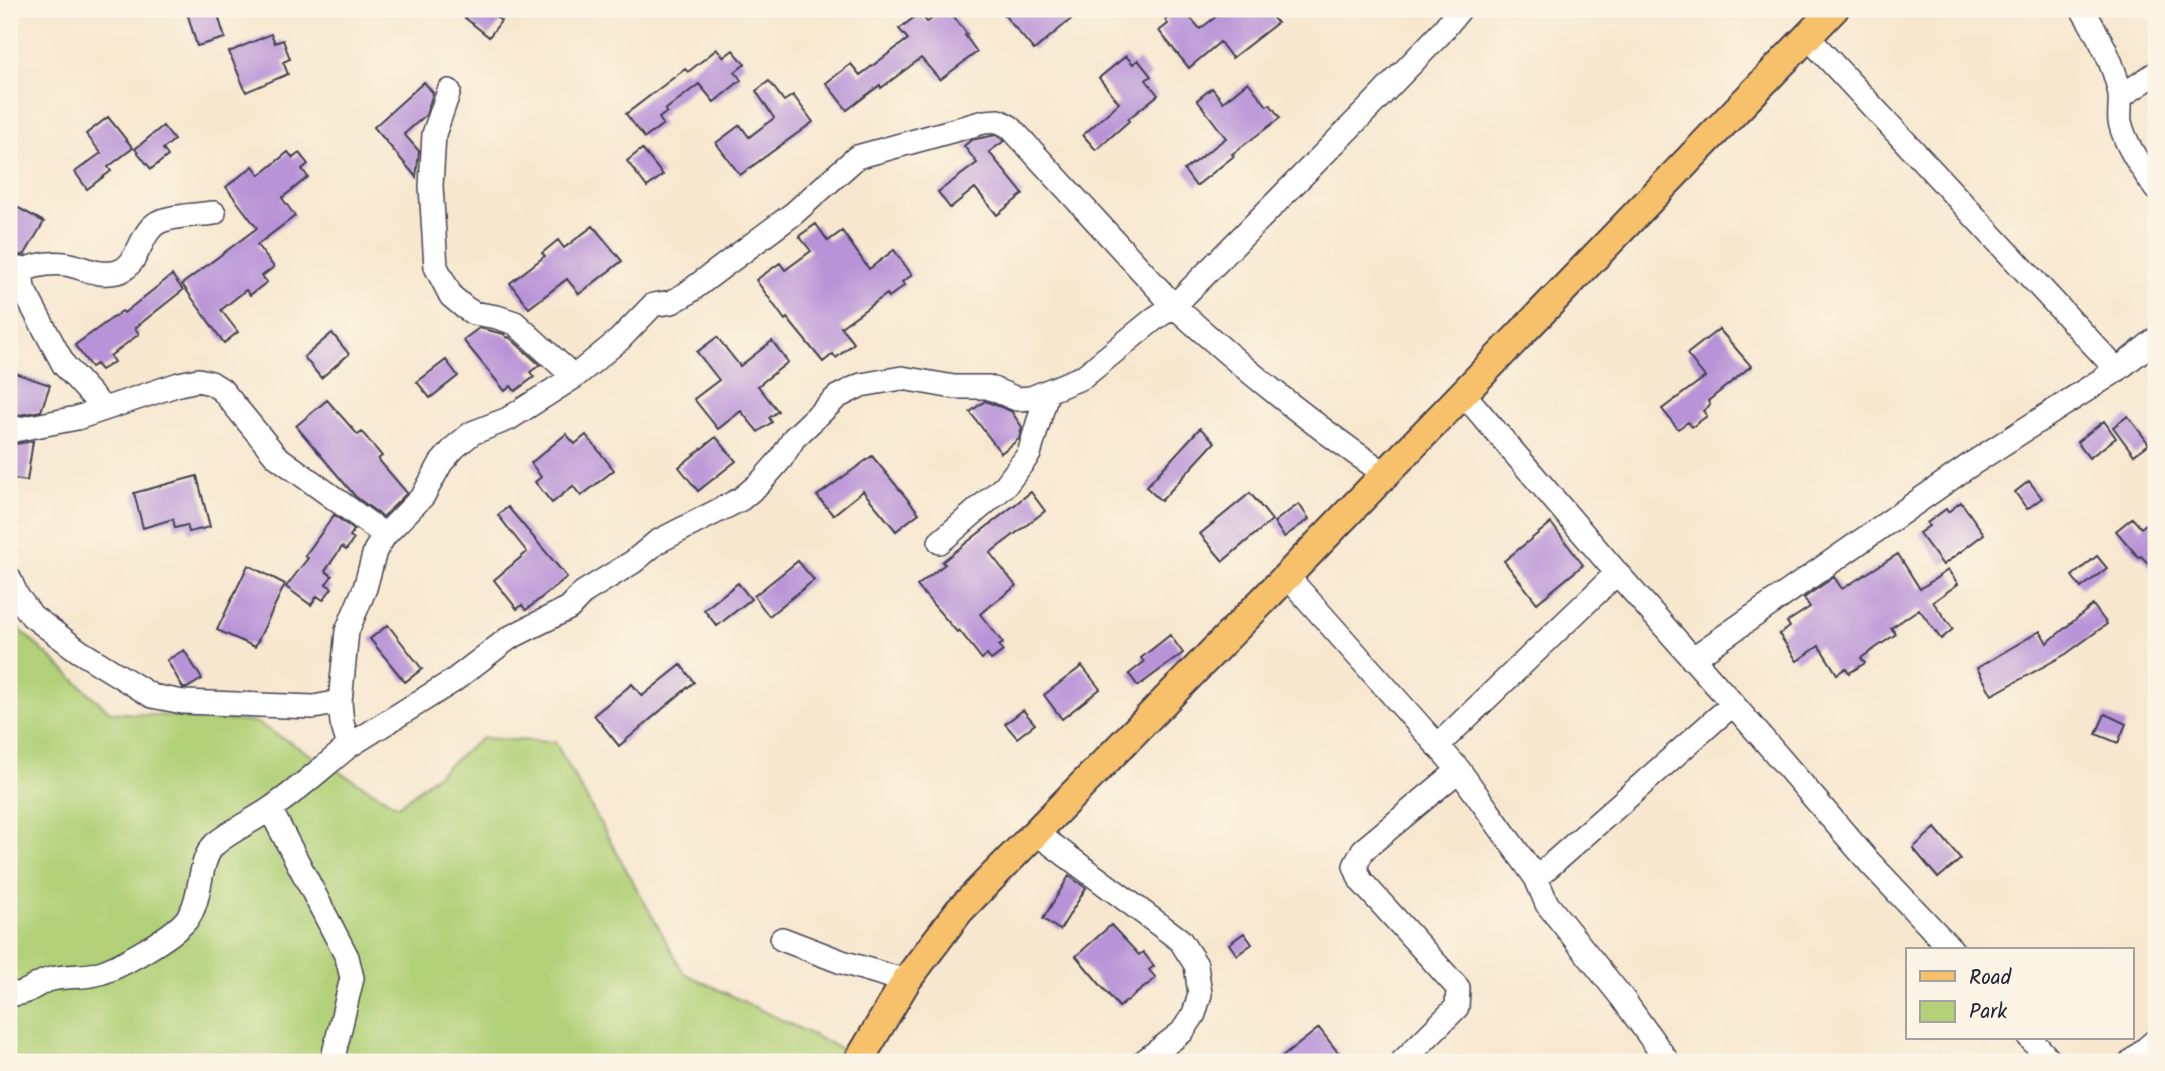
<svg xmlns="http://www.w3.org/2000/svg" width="2165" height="1071" viewBox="0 0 2165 1071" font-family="Kalam,sans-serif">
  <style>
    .green { fill: #b1d077; stroke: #6a7959; stroke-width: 2 }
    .building { fill: #b793d7 }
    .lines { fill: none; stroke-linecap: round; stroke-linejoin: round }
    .minor-casing { stroke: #424051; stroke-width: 26 }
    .major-casing { stroke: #424051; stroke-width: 32 }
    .minor { stroke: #fff; stroke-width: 23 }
    .major { stroke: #f7c06b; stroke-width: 28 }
  </style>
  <rect width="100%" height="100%" fill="#fcf5e5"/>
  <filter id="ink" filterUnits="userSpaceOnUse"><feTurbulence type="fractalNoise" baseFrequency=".0143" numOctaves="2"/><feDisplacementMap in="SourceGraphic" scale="14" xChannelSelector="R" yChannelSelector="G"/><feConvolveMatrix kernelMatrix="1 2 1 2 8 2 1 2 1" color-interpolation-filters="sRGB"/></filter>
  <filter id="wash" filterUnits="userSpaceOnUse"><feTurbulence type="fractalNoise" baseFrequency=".00686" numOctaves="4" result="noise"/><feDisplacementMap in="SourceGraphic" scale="28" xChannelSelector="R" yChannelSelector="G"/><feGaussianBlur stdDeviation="1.57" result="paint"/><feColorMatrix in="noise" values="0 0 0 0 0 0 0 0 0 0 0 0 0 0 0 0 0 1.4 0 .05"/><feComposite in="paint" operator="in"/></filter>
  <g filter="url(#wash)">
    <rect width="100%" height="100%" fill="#f7e7cf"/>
    <path class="green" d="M 9,620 L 110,712 L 255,722 L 398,806 L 482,738 L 555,742 L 684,973 L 848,1052 L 844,1062 L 9,1062 Z"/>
    <g id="blocks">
      <path class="building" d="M 186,9 L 216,9 L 225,38 L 197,46 Z
        M 470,9 L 486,9 L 501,21 L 489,37 L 464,17 Z
        M 945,9 L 948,9 L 967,34 L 965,35 L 977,52 L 940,80 L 921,58 L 881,88 L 880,85 L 847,110 L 826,83 L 851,64 L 860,75 L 908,39 L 899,29 L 920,13 L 927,22 Z
        M 999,9 L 1069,9 L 1075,16 L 1034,50 Z
        M 1179,9 L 1183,9 L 1200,29 L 1226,9 L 1266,9 L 1277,23 L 1232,58 L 1220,42 L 1189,68 L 1159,31 L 1168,24 L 1165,20 Z
        M 271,34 L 275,43 L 283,40 L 290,59 L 283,62 L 288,74 L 246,92 L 229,52 Z
        M 717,49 L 724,57 L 733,50 L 745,64 L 735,72 L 741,80 L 714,102 L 699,84 L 665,110 L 667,112 L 659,118 L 663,124 L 645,138 L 626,114 L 685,69 L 688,72 Z
        M 1126,56 L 1133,64 L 1138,60 L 1151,76 L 1146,80 L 1158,95 L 1128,119 L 1129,121 L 1096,150 L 1083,135 L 1119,103 L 1099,78 Z
        M 769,81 L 784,101 L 793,95 L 813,122 L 740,175 L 716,143 L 740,125 L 749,137 L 774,118 L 756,91 Z
        M 424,82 L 433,93 L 426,115 L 404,134 L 419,151 L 416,177 L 374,127 Z
        M 1248,82 L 1267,106 L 1270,104 L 1280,118 L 1232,154 L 1234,156 L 1196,186 L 1184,170 L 1226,138 L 1197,100 L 1212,88 L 1223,102 Z
        M 108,117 L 133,148 L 108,167 L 111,171 L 87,189 L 75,172 L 101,153 L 86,134 Z
        M 163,126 L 174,140 L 163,149 L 168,156 L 151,169 L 135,149 Z
        M 996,135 L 1004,141 L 989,152 L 1023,194 L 997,215 L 975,188 L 950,208 L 938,192 L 977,163 L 964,146 L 971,140 Z
        M 642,149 L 663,175 L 647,187 L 627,161 Z
        M 288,152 L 293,158 L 299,153 L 308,164 L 302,169 L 308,177 L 282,198 L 295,216 L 257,245 L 274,267 L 262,276 L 267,282 L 250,295 L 246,290 L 221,310 L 238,332 L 224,343 L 182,284 L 257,228 L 226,187 L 253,166 L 260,175 Z
        M 15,206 L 44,222 L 25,254 L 22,255 L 17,256 L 9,251 L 9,217 Z
        M 816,224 L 828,241 L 842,231 L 869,269 L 894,250 L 912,275 L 902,282 L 905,285 L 889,297 L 887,294 L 841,327 L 854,343 L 836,358 L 833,354 L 823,362 L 787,318 L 785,320 L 756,280 L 780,263 L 785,270 L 811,251 L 799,236 Z
        M 593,226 L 622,261 L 579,294 L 567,279 L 529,308 L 510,283 L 545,256 L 542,253 L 558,240 L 564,248 Z
        M 172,275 L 183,290 L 135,328 L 139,334 L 110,356 L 114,362 L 101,370 L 96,364 L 91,367 L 75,345 L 122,311 L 124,313 Z
        M 479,328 L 504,334 L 507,338 L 509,337 L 540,365 L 530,372 L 534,377 L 515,391 L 511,386 L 505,391 L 463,340 Z
        M 1719,329 L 1751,366 L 1708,401 L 1710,405 L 1703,411 L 1707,416 L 1692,427 L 1688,422 L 1678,429 L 1662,409 L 1705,377 L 1687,354 Z
        M 332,333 L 349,354 L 321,378 L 304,357 Z
        M 717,337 L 740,366 L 772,341 L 788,362 L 758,386 L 778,411 L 769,418 L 772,422 L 758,432 L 741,411 L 718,429 L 694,399 L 719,380 L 697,352 Z
        M 446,360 L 458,376 L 430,398 L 417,382 Z
        M 9,371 L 50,385 L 41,411 L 9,417 Z
        M 327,400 L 358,435 L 362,432 L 382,456 L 378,459 L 407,493 L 383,517 L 355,496 L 296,426 Z
        M 985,401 L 1011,411 L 1022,427 L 1019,439 L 1001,453 L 970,412 Z
        M 2128,416 L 2149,444 L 2134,455 L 2113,427 Z
        M 2104,421 L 2116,438 L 2089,458 L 2077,442 Z
        M 1200,428 L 1215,442 L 1161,501 L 1146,487 Z
        M 566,434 L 575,444 L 586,435 L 614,470 L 581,496 L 573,486 L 552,503 L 535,482 L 541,477 L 531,463 Z
        M 716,437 L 736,461 L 698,491 L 679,467 Z
        M 33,441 L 27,481 L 9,478 L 9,445 Z
        M 872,456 L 919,513 L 896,531 L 863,491 L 833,515 L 817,496 Z
        M 197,476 L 210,527 L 189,532 L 187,525 L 175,528 L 173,519 L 143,528 L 134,493 Z
        M 2029,481 L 2042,498 L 2027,509 L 2015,492 Z
        M 1031,492 L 1045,511 L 990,553 L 1016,586 L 980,614 L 1003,643 L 999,646 L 1003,651 L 991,660 L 987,655 L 982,659 L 959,630 L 957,632 L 917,586 L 945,564 L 942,562 Z
        M 1250,493 L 1272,520 L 1223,561 L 1200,534 Z
        M 1961,502 L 1984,534 L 1943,565 L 1919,533 L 1929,526 L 1927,523 L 1946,509 L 1948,512 Z
        M 1299,504 L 1309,519 L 1284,537 L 1274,522 Z
        M 508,507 L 567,577 L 526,610 L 522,605 L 517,609 L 494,580 L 527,552 L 498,515 Z
        M 334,515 L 354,530 L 350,536 L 354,539 L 346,550 L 342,547 L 325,571 L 332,576 L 326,584 L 332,588 L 323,600 L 317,596 L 311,605 L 286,587 L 308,558 L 305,556 Z
        M 2156,516 L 2156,572 L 2141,556 L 2139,558 L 2116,531 L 2132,518 L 2141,528 Z
        M 1551,523 L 1583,565 L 1537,603 L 1504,561 Z
        M 1898,554 L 1920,589 L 1948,570 L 1958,584 L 1933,602 L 1953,629 L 1941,639 L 1919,609 L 1891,628 L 1896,634 L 1861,658 L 1865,663 L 1849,673 L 1846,668 L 1837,674 L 1819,646 L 1797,661 L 1779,634 L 1790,627 L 1787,622 L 1810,607 L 1804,598 L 1834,577 L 1842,589 Z
        M 2097,556 L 2107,568 L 2081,588 L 2072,576 Z
        M 798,561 L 814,580 L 769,616 L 754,596 Z
        M 248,565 L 285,584 L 255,647 L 217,630 Z
        M 738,583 L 751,599 L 717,626 L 704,610 Z
        M 2093,605 L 2107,624 L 2066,654 L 1992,695 L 1977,668 L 2040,631 L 2047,643 Z
        M 388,625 L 422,669 L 405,682 L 370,639 Z
        M 1170,635 L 1183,653 L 1138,686 L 1129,674 L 1144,662 L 1141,658 Z
        M 184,650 L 202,679 L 187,688 L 183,688 L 167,660 Z
        M 681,665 L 694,682 L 619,746 L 594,715 L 632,684 L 642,696 Z
        M 1082,666 L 1100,689 L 1062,719 L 1044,695 Z
        M 1023,710 L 1035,724 L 1017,738 L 1005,724 Z
        M 2105,714 L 2126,724 L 2118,743 L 2096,734 Z
        M 1935,828 L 1961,859 L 1938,878 L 1913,848 Z
        M 1069,876 L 1086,888 L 1060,930 L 1043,919 Z
        M 1111,925 L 1139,955 L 1143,952 L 1154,966 L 1149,970 L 1156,978 L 1119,1007 L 1076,956 Z
        M 1244,933 L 1252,944 L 1237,955 L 1229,944 Z
        M 1319,1028 L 1340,1055 L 1331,1062 L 1276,1062 Z"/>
    </g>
  </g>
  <g filter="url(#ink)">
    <use href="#blocks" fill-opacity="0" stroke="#424051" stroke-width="2"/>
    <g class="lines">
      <defs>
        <path id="minor" d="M 2082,9 C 2099,36 2114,63 2120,94 C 2121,103 2119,113 2120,122 C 2126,147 2142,168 2156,189
          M 1807,36 L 2117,370
          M 449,91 L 434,134 L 431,186 L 436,267 L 451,296 L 464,307 L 473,313 L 497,317 L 515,323 L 574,377
          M 2120,97 L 2156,73
          M 21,269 L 23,289 L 64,365 L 104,409
          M 9,278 C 23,267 47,262 65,264 C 83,267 98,277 117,272 C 140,267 139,229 161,221 C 177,215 198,215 214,213
          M 1462,392 L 1617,573 L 1733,704 L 1870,863 L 1952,950
          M 9,431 L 77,418 L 179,384 L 198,380 L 211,383 L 222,390 L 276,456 L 385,535
          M 940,542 L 1005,486 L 1029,454 L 1047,393
          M 1287,576 L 1459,770 L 1536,878 L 1547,904 L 1623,999 L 1668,1062
          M 9,578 L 17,596 L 32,616 L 79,651 L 152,696 L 183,702 L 314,707 L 340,702 L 342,723 L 349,746 L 453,681 L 509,638 L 569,608 L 584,592 L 633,562 L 657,542 L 741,499 L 760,483 L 781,459 L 794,438 L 837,397 L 861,385 L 902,378 L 954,387 L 988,387 L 1017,399 L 1031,398 L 1083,377 L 1154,319 L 1174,306 C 1240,366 1310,423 1384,473
          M 1692,659 L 1970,465 L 2117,370 L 2156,339
          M 340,702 L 347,631 L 365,588 L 375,551 L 385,535 L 423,496 L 441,463 L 455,447 L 472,433 L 508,419 L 574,377 L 619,340 L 653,305 L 672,302 L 686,294 L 793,214 L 857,157 L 984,122 L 999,121 L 1010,127 L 1174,306 L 1366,111 L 1439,35 L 1460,9
          M 1437,746 L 1617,573
          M 270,809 L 347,957 L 352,978 L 332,1062
          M 1035,832 L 1180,940 L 1196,965 L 1200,994 L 1194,1014 L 1182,1032 L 1143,1062
          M 1536,878 L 1733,704
          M 782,939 L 842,962 L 906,981
          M 9,993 C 25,997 33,985 48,980 C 64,975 80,978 96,974 C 117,969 174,936 187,919 C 203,899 197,861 215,844 C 232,830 251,822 270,809 C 297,791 323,767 349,746
          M 2030,1038 L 2051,1062
          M 1402,1062 L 1457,1007 L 1458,988 L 1361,881 L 1355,866 L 1363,850 L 1459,770
          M 2131,1062 L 2156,1040"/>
        <path id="major" d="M 858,1062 L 906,981 L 959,911 L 1287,576 L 1834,9"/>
      </defs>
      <use href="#minor" class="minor-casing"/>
      <use href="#major" class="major-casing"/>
      <use href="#minor" class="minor"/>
      <use href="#major" class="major"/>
    </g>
  </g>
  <rect width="2165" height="1071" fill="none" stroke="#fcf5e5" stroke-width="35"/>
  <rect x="1906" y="948" width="228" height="91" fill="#fcf5e5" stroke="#a5a1a1" stroke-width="2"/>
  <rect x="1920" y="971" width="35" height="10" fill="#f7c06b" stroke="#a5a1a1" stroke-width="2"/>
  <text x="1969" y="984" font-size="21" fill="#22223b">Road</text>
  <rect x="1920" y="1001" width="35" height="21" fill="#b1d077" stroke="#a5a1a1" stroke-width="2"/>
  <text x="1969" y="1018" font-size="21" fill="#22223b">Park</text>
</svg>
